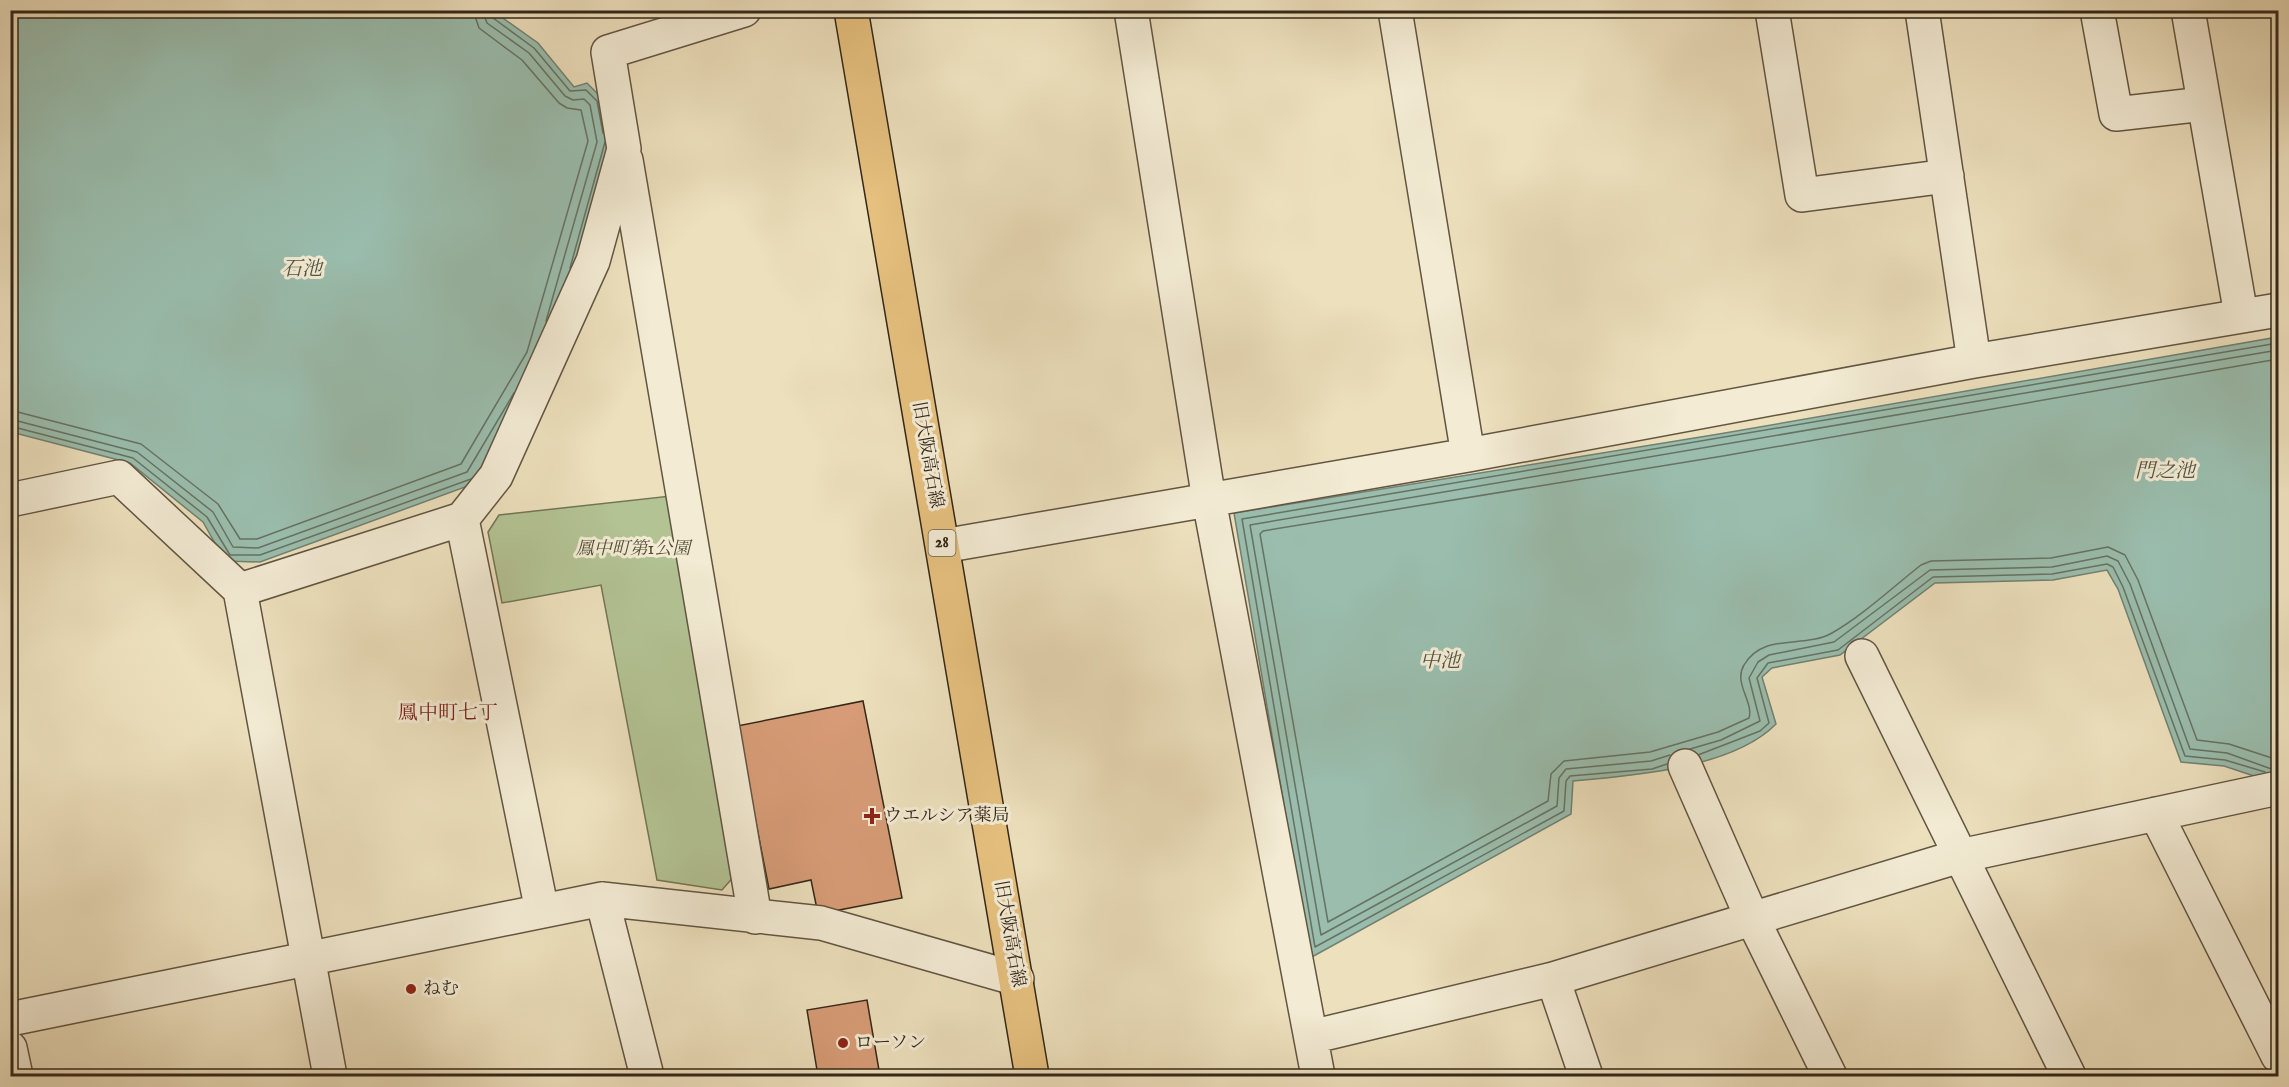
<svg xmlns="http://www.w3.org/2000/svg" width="2289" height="1087" viewBox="0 0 2289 1087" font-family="'IM FELL English','Noto Serif JP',serif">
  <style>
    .green { fill: #b3c394; stroke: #737556; stroke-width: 1.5 }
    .water { fill: #9abdad; stroke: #718172; stroke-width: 1.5 }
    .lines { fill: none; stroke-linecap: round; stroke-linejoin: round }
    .shore { stroke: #667263; stroke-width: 1.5 }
    .building { fill: #d79c77; stroke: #332719; stroke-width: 1.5 }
    .minor-casing { stroke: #625542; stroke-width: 36 }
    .major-casing { stroke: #332719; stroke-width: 36 }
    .minor { stroke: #f3ebd4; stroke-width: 33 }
    .major { stroke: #e6c07e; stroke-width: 33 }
    .poi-dot { fill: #8f2418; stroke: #f3ebd4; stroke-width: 2 }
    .labels { text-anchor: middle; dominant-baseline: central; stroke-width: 6; stroke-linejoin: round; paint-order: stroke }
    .shield { fill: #f3ebd4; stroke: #6d6251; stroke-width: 1.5 }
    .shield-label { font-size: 16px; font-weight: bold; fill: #332719 }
    .street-label { font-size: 18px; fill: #332719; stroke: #f3ebd4 }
    .park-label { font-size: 18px; font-style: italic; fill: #534e38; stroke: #f3ebd4 }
    .poi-label { font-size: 18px; fill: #332719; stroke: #f3ebd4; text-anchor: start }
    .water-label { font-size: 20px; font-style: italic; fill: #525445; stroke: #f3ebd4 }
    .neighbourhood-label { font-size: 20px; fill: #7a1f14; stroke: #f3ebd4 }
  </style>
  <rect width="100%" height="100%" fill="#ede0bd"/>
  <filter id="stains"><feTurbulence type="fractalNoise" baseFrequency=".00333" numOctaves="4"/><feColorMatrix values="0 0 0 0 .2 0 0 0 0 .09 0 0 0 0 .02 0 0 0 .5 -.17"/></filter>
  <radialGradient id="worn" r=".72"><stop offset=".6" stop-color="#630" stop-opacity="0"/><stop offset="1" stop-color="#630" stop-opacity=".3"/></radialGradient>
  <path class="green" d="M 671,496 L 736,874 L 722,890 L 657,880 L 601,585 L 502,603 L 488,532 L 499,515 Z"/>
  <path class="water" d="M 10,11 L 493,11 L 538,43 L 574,87 L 587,83 L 602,98 L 611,142 L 581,253 L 476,483 L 260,562 L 225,561 L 203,522 L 130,463 L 11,432 Z
    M 2278,337 L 2278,784 L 2224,766 L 2181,762 L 2118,589 L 2107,570 L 2053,580 L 1935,583 L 1840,655 L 1772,668 L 1762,677 L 1776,724 C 1733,768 1632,776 1573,781 L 1571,814 L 1310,958 L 1234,513 L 1719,434 Z"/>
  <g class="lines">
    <path class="shore" d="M 482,10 L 487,23 L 529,53 L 565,96 L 573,100 L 584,99 L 590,105 L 597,142 L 546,321
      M 490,10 L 493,18 L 534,48 L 570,91 L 586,90 L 597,101 L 603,133
      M 570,268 L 605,142
      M 2278,359 L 1723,456 L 1263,531 L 1260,534 L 1328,922 L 1548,801 L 1551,774 L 1564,761 L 1650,752 L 1718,732 L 1749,718 C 1754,702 1733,683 1744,665 C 1763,632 1804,649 1832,633 C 1862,616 1893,587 1921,565 L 1931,561 L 2051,558 L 2108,547 L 2125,555 L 2138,580 L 2197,740 L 2229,744 L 2278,760
      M 10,410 L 141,444 L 218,504 L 240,539 L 257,539 L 461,464 L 527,352 L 588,141 L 581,110 L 567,108 L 559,103 L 522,60 L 479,28 L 473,10
      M 10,419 L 137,452 L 213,512 L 233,547 L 258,548 L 467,472 L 514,393
      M 10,426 L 133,458 L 207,517 L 230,555 L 260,555 L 471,479
      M 1690,749 L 1721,740 L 1760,721 L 1749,678 L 1758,662 L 1769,655 L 1834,642 L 1930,570 L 2052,567 L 2107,556 L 2118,561 L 2130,584 L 2190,749 L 2227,753 L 2277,771
      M 1670,755 L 1651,761 L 1566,769 L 1559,778 L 1557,806 L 1321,935 L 1250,525 L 2278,350
      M 1698,755 L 1760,731 L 1769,723 L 1757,678 L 1768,663 L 1838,650 L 1933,577 L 2052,574 L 2107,564 L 2113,567 L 2123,587 L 2185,756 L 2225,760 L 2265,772
      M 1667,764 L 1652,769 L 1570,776 L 1566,781 L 1564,811 L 1315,947 L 1242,519 L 2278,343"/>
  </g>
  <path class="building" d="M 863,701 L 902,898 L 818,914 L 811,880 L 769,889 L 737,726 Z
    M 867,1000 L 880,1076 L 818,1076 L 807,1010 Z"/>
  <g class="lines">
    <defs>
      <path id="minor" d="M 1131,10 L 1209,500 L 1318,1076
        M 1395,10 L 1468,455
        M 1772,10 L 1802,195 L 1947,176
        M 1922,10 L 1974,361
        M 2097,10 L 2116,114 L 2204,104
        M 2188,10 L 2241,315
        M 626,160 L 755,917
        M 10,500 L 119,477 L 240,590 L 462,519 L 496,476 L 593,261 L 624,149 L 608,52 L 744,10
        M 462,519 L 542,911
        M 943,546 L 1468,455 L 1974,361 L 2278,310
        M 240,590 L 330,1076
        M 1862,656 L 2069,1076
        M 1685,766 L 1752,918 L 1830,1076
        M 2156,814 L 2278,1056
        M 602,899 L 647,1076
        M 1553,979 L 1586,1076
        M 10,1019 L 602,899 L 821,923 L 1017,979
        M 1311,1037 L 1553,979 L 1960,856 L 2278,788
        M 10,1048 L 16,1076"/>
      <path id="major" d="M 851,10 L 1032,1076"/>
    </defs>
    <use href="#minor" class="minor-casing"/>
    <use href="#major" class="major-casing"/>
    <use href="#minor" class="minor"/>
    <use href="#major" class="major"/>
  </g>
  <g class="poi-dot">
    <path d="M869 807h6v6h6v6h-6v6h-6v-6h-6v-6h6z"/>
    <circle cx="411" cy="989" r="6"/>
    <circle cx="843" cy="1043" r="6"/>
  </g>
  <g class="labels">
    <rect class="shield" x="928.5" y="530" width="27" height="26" rx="4.5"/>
    <g class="shield-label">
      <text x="942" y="543">28</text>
    </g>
    <g class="street-label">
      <text transform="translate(927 455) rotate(80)">旧大阪高石線</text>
      <text transform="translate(1009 934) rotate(80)">旧大阪高石線</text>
    </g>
    <g class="park-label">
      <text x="633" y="549">鳳中町第1公園</text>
    </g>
    <g class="poi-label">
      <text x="884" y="816">ウエルシア薬局</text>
      <text x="423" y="989">ねむ</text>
      <text x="855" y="1043">ローソン</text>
    </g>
    <g class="water-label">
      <text x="302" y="269">石池</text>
      <text x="2165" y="471">門之池</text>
      <text x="1440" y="661">中池</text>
    </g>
    <g class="neighbourhood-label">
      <text x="448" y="713">鳳中町七丁</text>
    </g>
  </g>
  <rect width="2289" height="1087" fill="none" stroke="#ede0bd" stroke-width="36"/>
  <rect x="12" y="12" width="2265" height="1063" fill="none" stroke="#332719" stroke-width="3"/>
  <rect x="18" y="18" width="2253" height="1051" fill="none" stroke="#332719" stroke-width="1.5"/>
  <rect width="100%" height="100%" filter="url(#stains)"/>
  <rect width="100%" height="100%" fill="url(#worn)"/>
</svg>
